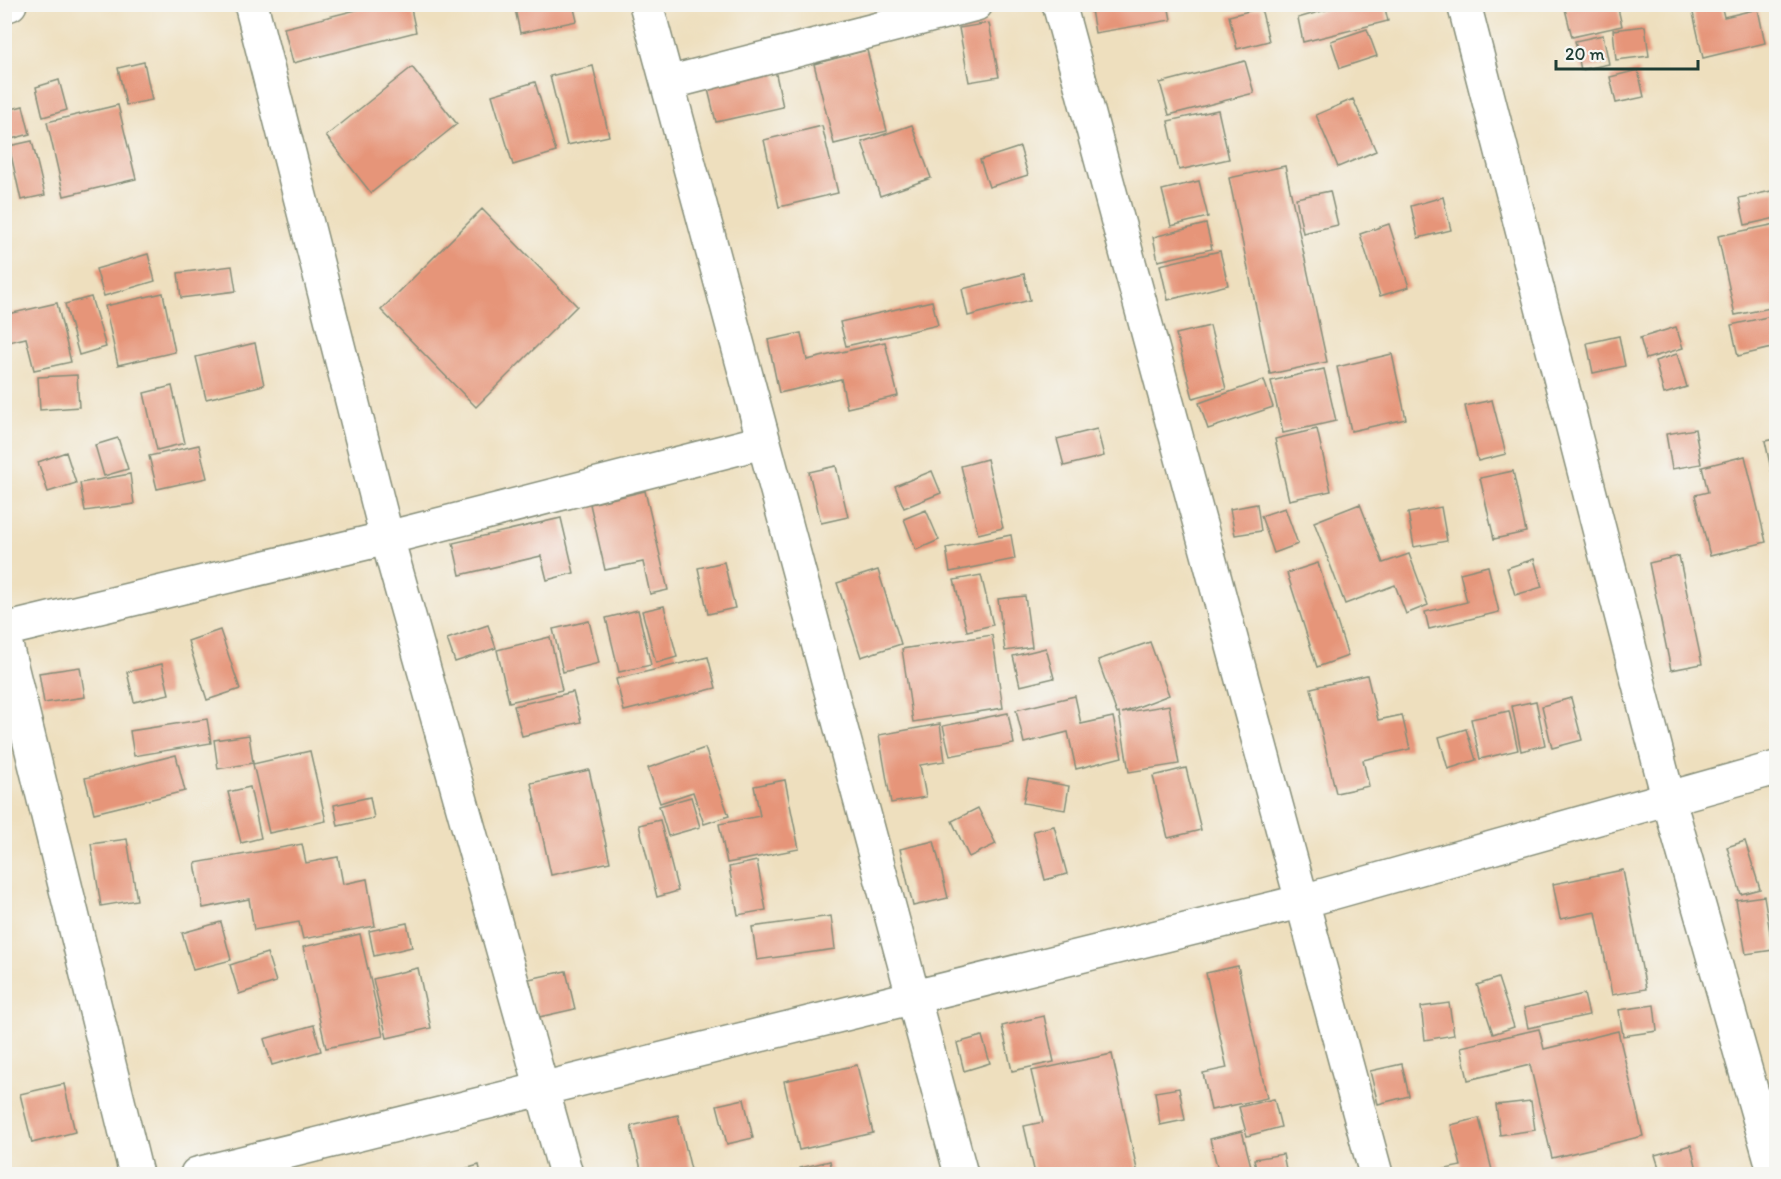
<svg xmlns="http://www.w3.org/2000/svg" width="1781" height="1179" viewBox="0 0 1781 1179" font-family="Itim,sans-serif">
  <style>
    .building { fill: #e69579 }
    .lines { fill: none; stroke-linecap: round; stroke-linejoin: round }
    .street-casing { stroke: #868e79; stroke-width: 36 }
    .street { stroke: #fff; stroke-width: 33 }
  </style>
  <rect width="100%" height="100%" fill="#f6f6f2"/>
  <filter id="ink" filterUnits="userSpaceOnUse"><feTurbulence type="fractalNoise" baseFrequency=".0167" numOctaves="2"/><feDisplacementMap in="SourceGraphic" scale="12" xChannelSelector="R" yChannelSelector="G"/><feConvolveMatrix kernelMatrix="1 2 1 2 8 2 1 2 1" color-interpolation-filters="sRGB"/></filter>
  <filter id="wash" filterUnits="userSpaceOnUse"><feTurbulence type="fractalNoise" baseFrequency=".008" numOctaves="4" result="noise"/><feDisplacementMap in="SourceGraphic" scale="24" xChannelSelector="R" yChannelSelector="G"/><feGaussianBlur stdDeviation="1.35" result="paint"/><feColorMatrix in="noise" values="0 0 0 0 0 0 0 0 0 0 0 0 0 0 0 0 0 1.4 0 .05"/><feComposite in="paint" operator="in"/></filter>
  <g filter="url(#wash)">
    <rect width="100%" height="100%" fill="#eedfbe"/>
    <g id="blocks">
      <path class="building" d="M 380,4 L 410,4 L 416,32 L 293,63 L 284,28 Z
        M 514,4 L 573,4 L 577,21 L 520,33 Z
        M 1090,4 L 1168,4 L 1171,20 L 1095,33 Z
        M 1346,4 L 1384,4 L 1388,21 L 1303,42 L 1298,18 Z
        M 1584,4 L 1617,4 L 1622,26 L 1572,37 L 1565,9 Z
        M 1691,4 L 1721,4 L 1724,17 L 1758,9 L 1765,43 L 1703,58 Z
        M 1261,8 L 1269,41 L 1237,49 L 1229,16 Z
        M 989,23 L 999,77 L 969,82 L 959,28 Z
        M 1645,26 L 1649,56 L 1616,60 L 1613,30 Z
        M 1367,29 L 1377,56 L 1340,68 L 1331,41 Z
        M 1603,35 L 1609,64 L 1581,70 L 1575,41 Z
        M 867,50 L 887,131 L 834,144 L 814,64 Z
        M 1245,61 L 1254,93 L 1169,115 L 1160,83 Z
        M 144,62 L 152,100 L 126,105 L 118,68 Z
        M 774,65 L 783,107 L 716,122 L 706,81 Z
        M 593,66 L 609,136 L 567,145 L 550,76 Z
        M 412,67 L 457,124 L 371,193 L 326,136 Z
        M 1638,70 L 1644,97 L 1616,103 L 1610,77 Z
        M 59,80 L 67,110 L 43,117 L 36,87 Z
        M 535,82 L 556,152 L 513,165 L 492,95 Z
        M 1353,99 L 1376,151 L 1338,167 L 1316,115 Z
        M 118,105 L 136,179 L 64,196 L 47,122 Z
        M 23,106 L 30,134 L 4,141 L 4,111 Z
        M 1218,110 L 1229,159 L 1179,170 L 1168,121 Z
        M 912,125 L 931,178 L 880,196 L 862,142 Z
        M 822,126 L 838,193 L 779,207 L 764,140 Z
        M 32,141 L 45,195 L 21,200 L 9,146 Z
        M 1020,147 L 1028,175 L 989,187 L 980,160 Z
        M 1285,166 L 1327,362 L 1270,374 L 1229,178 Z
        M 1199,181 L 1208,217 L 1171,226 L 1162,190 Z
        M 1776,190 L 1776,218 L 1745,225 L 1739,198 Z
        M 1330,191 L 1338,225 L 1303,233 L 1296,198 Z
        M 1443,197 L 1451,230 L 1418,238 L 1411,206 Z
        M 482,209 L 577,306 L 476,407 L 381,310 Z
        M 1206,224 L 1212,249 L 1158,261 L 1153,237 Z
        M 1389,224 L 1409,287 L 1380,296 L 1360,234 Z
        M 1776,224 L 1776,307 L 1735,315 L 1718,236 Z
        M 1220,251 L 1228,285 L 1168,300 L 1160,265 Z
        M 148,254 L 155,281 L 104,296 L 96,269 Z
        M 232,266 L 236,291 L 181,298 L 178,273 Z
        M 1024,274 L 1030,300 L 968,316 L 962,289 Z
        M 163,293 L 175,352 L 118,365 L 105,306 Z
        M 91,297 L 106,347 L 79,355 L 65,304 Z
        M 932,301 L 938,325 L 846,346 L 840,322 Z
        M 57,303 L 71,362 L 34,370 L 26,338 L 4,343 L 4,315 Z
        M 1776,315 L 1776,347 L 1738,356 L 1731,325 Z
        M 1210,326 L 1226,389 L 1193,398 L 1176,334 Z
        M 1676,327 L 1683,348 L 1646,359 L 1640,338 Z
        M 801,333 L 807,360 L 885,342 L 898,396 L 847,408 L 841,379 L 779,393 L 768,340 Z
        M 1619,336 L 1625,366 L 1593,373 L 1587,343 Z
        M 255,343 L 264,385 L 206,399 L 196,357 Z
        M 1392,354 L 1406,419 L 1351,431 L 1337,367 Z
        M 1677,354 L 1687,387 L 1664,394 L 1655,361 Z
        M 1324,369 L 1336,421 L 1283,433 L 1271,381 Z
        M 77,375 L 79,407 L 40,410 L 38,377 Z
        M 1264,380 L 1273,407 L 1208,429 L 1199,403 Z
        M 172,386 L 185,443 L 157,450 L 144,393 Z
        M 1492,400 L 1506,454 L 1478,461 L 1465,406 Z
        M 1097,429 L 1104,456 L 1064,466 L 1057,439 Z
        M 1317,429 L 1331,491 L 1289,500 L 1275,439 Z
        M 1695,429 L 1701,464 L 1672,469 L 1666,434 Z
        M 118,438 L 128,469 L 104,476 L 95,445 Z
        M 1776,439 L 1776,492 L 1765,441 Z
        M 199,445 L 207,478 L 157,489 L 149,456 Z
        M 66,452 L 76,483 L 48,492 L 38,462 Z
        M 1745,456 L 1766,542 L 1710,556 L 1695,495 L 1708,492 L 1702,467 Z
        M 987,459 L 1003,528 L 978,534 L 961,466 Z
        M 836,466 L 848,517 L 821,523 L 809,472 Z
        M 932,471 L 941,493 L 904,508 L 895,486 Z
        M 1513,471 L 1526,532 L 1494,539 L 1480,478 Z
        M 130,474 L 134,504 L 85,511 L 80,483 Z
        M 645,491 L 668,590 L 650,594 L 643,562 L 605,570 L 590,504 Z
        M 1257,504 L 1261,531 L 1235,535 L 1230,509 Z
        M 1360,504 L 1383,563 L 1409,554 L 1428,605 L 1406,614 L 1395,585 L 1345,604 L 1314,522 Z
        M 1441,507 L 1447,541 L 1414,547 L 1408,513 Z
        M 1285,508 L 1298,544 L 1274,553 L 1261,516 Z
        M 926,510 L 939,540 L 916,550 L 904,519 Z
        M 561,518 L 574,573 L 547,580 L 541,556 L 460,575 L 453,543 Z
        M 1011,535 L 1015,559 L 950,572 L 946,548 Z
        M 1679,556 L 1702,664 L 1671,670 L 1649,563 Z
        M 1534,559 L 1542,587 L 1515,595 L 1507,568 Z
        M 724,562 L 735,608 L 708,614 L 698,568 Z
        M 1318,563 L 1348,656 L 1317,667 L 1287,573 Z
        M 1488,566 L 1499,612 L 1429,629 L 1425,612 L 1467,602 L 1460,573 Z
        M 878,570 L 901,644 L 861,657 L 837,583 Z
        M 981,575 L 993,625 L 967,631 L 954,580 Z
        M 1025,596 L 1032,647 L 1005,651 L 998,599 Z
        M 664,606 L 677,657 L 656,663 L 642,611 Z
        M 638,610 L 651,665 L 619,672 L 606,618 Z
        M 589,621 L 599,663 L 563,672 L 553,629 Z
        M 488,625 L 496,648 L 455,662 L 447,639 Z
        M 220,630 L 240,689 L 207,700 L 188,641 Z
        M 992,635 L 1003,708 L 913,722 L 902,649 Z
        M 550,637 L 562,690 L 509,702 L 497,650 Z
        M 1150,642 L 1169,695 L 1122,713 L 1169,705 L 1179,764 L 1129,772 L 1119,713 L 1117,714 L 1098,660 Z
        M 1046,648 L 1054,678 L 1020,686 L 1013,656 Z
        M 708,657 L 716,688 L 624,711 L 616,679 Z
        M 162,664 L 169,694 L 134,702 L 127,672 Z
        M 80,667 L 85,697 L 44,703 L 39,673 Z
        M 1367,675 L 1378,720 L 1402,715 L 1410,749 L 1363,760 L 1369,786 L 1336,793 L 1311,688 Z
        M 573,692 L 581,722 L 522,736 L 514,706 Z
        M 1075,696 L 1081,724 L 1113,717 L 1122,757 L 1076,769 L 1068,732 L 1024,743 L 1016,710 Z
        M 1571,698 L 1582,740 L 1552,748 L 1542,706 Z
        M 1536,701 L 1545,745 L 1521,751 L 1512,706 Z
        M 1509,711 L 1518,750 L 1480,759 L 1471,719 Z
        M 1008,713 L 1014,744 L 950,756 L 943,726 Z
        M 207,719 L 211,743 L 134,756 L 130,731 Z
        M 940,724 L 945,761 L 920,765 L 926,797 L 891,803 L 879,735 Z
        M 1466,729 L 1476,760 L 1448,769 L 1439,737 Z
        M 249,735 L 253,763 L 218,769 L 214,740 Z
        M 705,748 L 729,816 L 704,824 L 693,792 L 660,803 L 648,768 Z
        M 310,751 L 326,821 L 269,833 L 253,764 Z
        M 176,755 L 185,791 L 94,813 L 85,778 Z
        M 1186,768 L 1201,830 L 1168,838 L 1153,776 Z
        M 589,770 L 610,862 L 551,875 L 531,783 Z
        M 1028,779 L 1069,786 L 1065,810 L 1023,803 Z
        M 785,780 L 799,849 L 727,863 L 719,824 L 760,816 L 754,786 Z
        M 250,787 L 261,838 L 241,843 L 228,792 Z
        M 370,797 L 374,818 L 338,826 L 334,805 Z
        M 691,797 L 700,827 L 668,836 L 659,806 Z
        M 978,808 L 996,844 L 969,857 L 952,821 Z
        M 660,820 L 678,891 L 657,897 L 639,825 Z
        M 1054,826 L 1067,874 L 1045,880 L 1033,831 Z
        M 127,839 L 137,900 L 101,906 L 91,844 Z
        M 934,841 L 948,898 L 913,906 L 900,849 Z
        M 1745,841 L 1760,889 L 1741,894 L 1727,847 Z
        M 302,844 L 306,863 L 338,857 L 343,884 L 367,879 L 375,926 L 303,939 L 299,922 L 254,930 L 249,899 L 203,908 L 195,863 Z
        M 757,861 L 766,910 L 738,915 L 729,867 Z
        M 1623,870 L 1646,989 L 1612,995 L 1596,912 L 1560,919 L 1553,884 Z
        M 1764,896 L 1773,950 L 1746,954 L 1736,900 Z
        M 831,916 L 835,949 L 757,960 L 752,927 Z
        M 221,922 L 231,960 L 193,970 L 182,933 Z
        M 407,923 L 412,947 L 374,956 L 369,931 Z
        M 360,934 L 383,1036 L 326,1048 L 303,947 Z
        M 267,953 L 276,982 L 239,994 L 230,965 Z
        M 1238,966 L 1267,1098 L 1211,1110 L 1203,1073 L 1227,1068 L 1206,973 Z
        M 418,968 L 431,1028 L 387,1038 L 373,979 Z
        M 566,971 L 575,1009 L 539,1017 L 529,979 Z
        M 1498,978 L 1514,1027 L 1493,1034 L 1477,985 Z
        M 1584,994 L 1589,1015 L 1528,1028 L 1524,1008 Z
        M 1449,1003 L 1454,1035 L 1425,1040 L 1421,1007 Z
        M 1654,1005 L 1657,1031 L 1623,1036 L 1619,1010 Z
        M 1044,1016 L 1054,1062 L 1012,1071 L 1002,1026 Z
        M 314,1025 L 321,1051 L 272,1065 L 264,1039 Z
        M 1539,1029 L 1544,1049 L 1618,1031 L 1643,1136 L 1552,1158 L 1530,1065 L 1468,1080 L 1461,1047 Z
        M 982,1036 L 990,1063 L 964,1071 L 957,1043 Z
        M 1112,1054 L 1138,1174 L 1035,1174 L 1024,1126 L 1043,1122 L 1031,1071 Z
        M 1402,1064 L 1409,1096 L 1378,1104 L 1370,1071 Z
        M 857,1065 L 873,1133 L 799,1150 L 784,1081 Z
        M 64,1084 L 75,1132 L 32,1143 L 20,1094 Z
        M 1179,1088 L 1185,1120 L 1160,1125 L 1155,1092 Z
        M 744,1099 L 753,1138 L 727,1144 L 717,1105 Z
        M 1274,1099 L 1281,1127 L 1247,1136 L 1239,1107 Z
        M 1531,1101 L 1535,1130 L 1500,1135 L 1496,1105 Z
        M 678,1115 L 692,1174 L 642,1174 L 631,1126 Z
        M 1479,1118 L 1493,1174 L 1436,1174 L 1436,1171 L 1461,1166 L 1451,1125 Z
        M 1242,1131 L 1253,1174 L 1219,1174 L 1210,1139 Z
        M 1691,1145 L 1698,1174 L 1661,1174 L 1655,1155 Z
        M 1283,1154 L 1287,1174 L 1257,1174 L 1254,1159 Z
        M 830,1161 L 833,1174 L 801,1174 L 800,1168 Z
        M 479,1165 L 481,1174 L 447,1174 Z"/>
    </g>
  </g>
  <g filter="url(#ink)">
    <use href="#blocks" fill-opacity="0" stroke="#868e79" stroke-width="1.5"/>
    <g class="lines">
      <defs>
        <path id="street" d="M 251,4 L 387,538 L 566,1174
          M 646,4 L 961,1174
          M 1059,4 L 1376,1174
          M 1464,4 L 1668,797 L 1775,1174
          M 4,6 L 10,4
          M 668,83 L 976,4
          M 4,630 L 387,538 L 762,442
          M 4,637 L 136,1174
          M 197,1174 L 1303,901 L 1776,768"/>
      </defs>
      <use href="#street" class="street-casing"/>
      <use href="#street" class="street"/>
    </g>
  </g>
  <rect width="1781" height="1179" fill="none" stroke="#f6f6f2" stroke-width="24"/>
  <path d="M1556 60v9h142v-9" fill="none" stroke="#1f3d34" stroke-width="3"/>
  <text x="1565" y="60" font-size="18" fill="#1f3d34" stroke="#f6f6f2" stroke-width="4.5" paint-order="stroke">20 m</text>
</svg>
